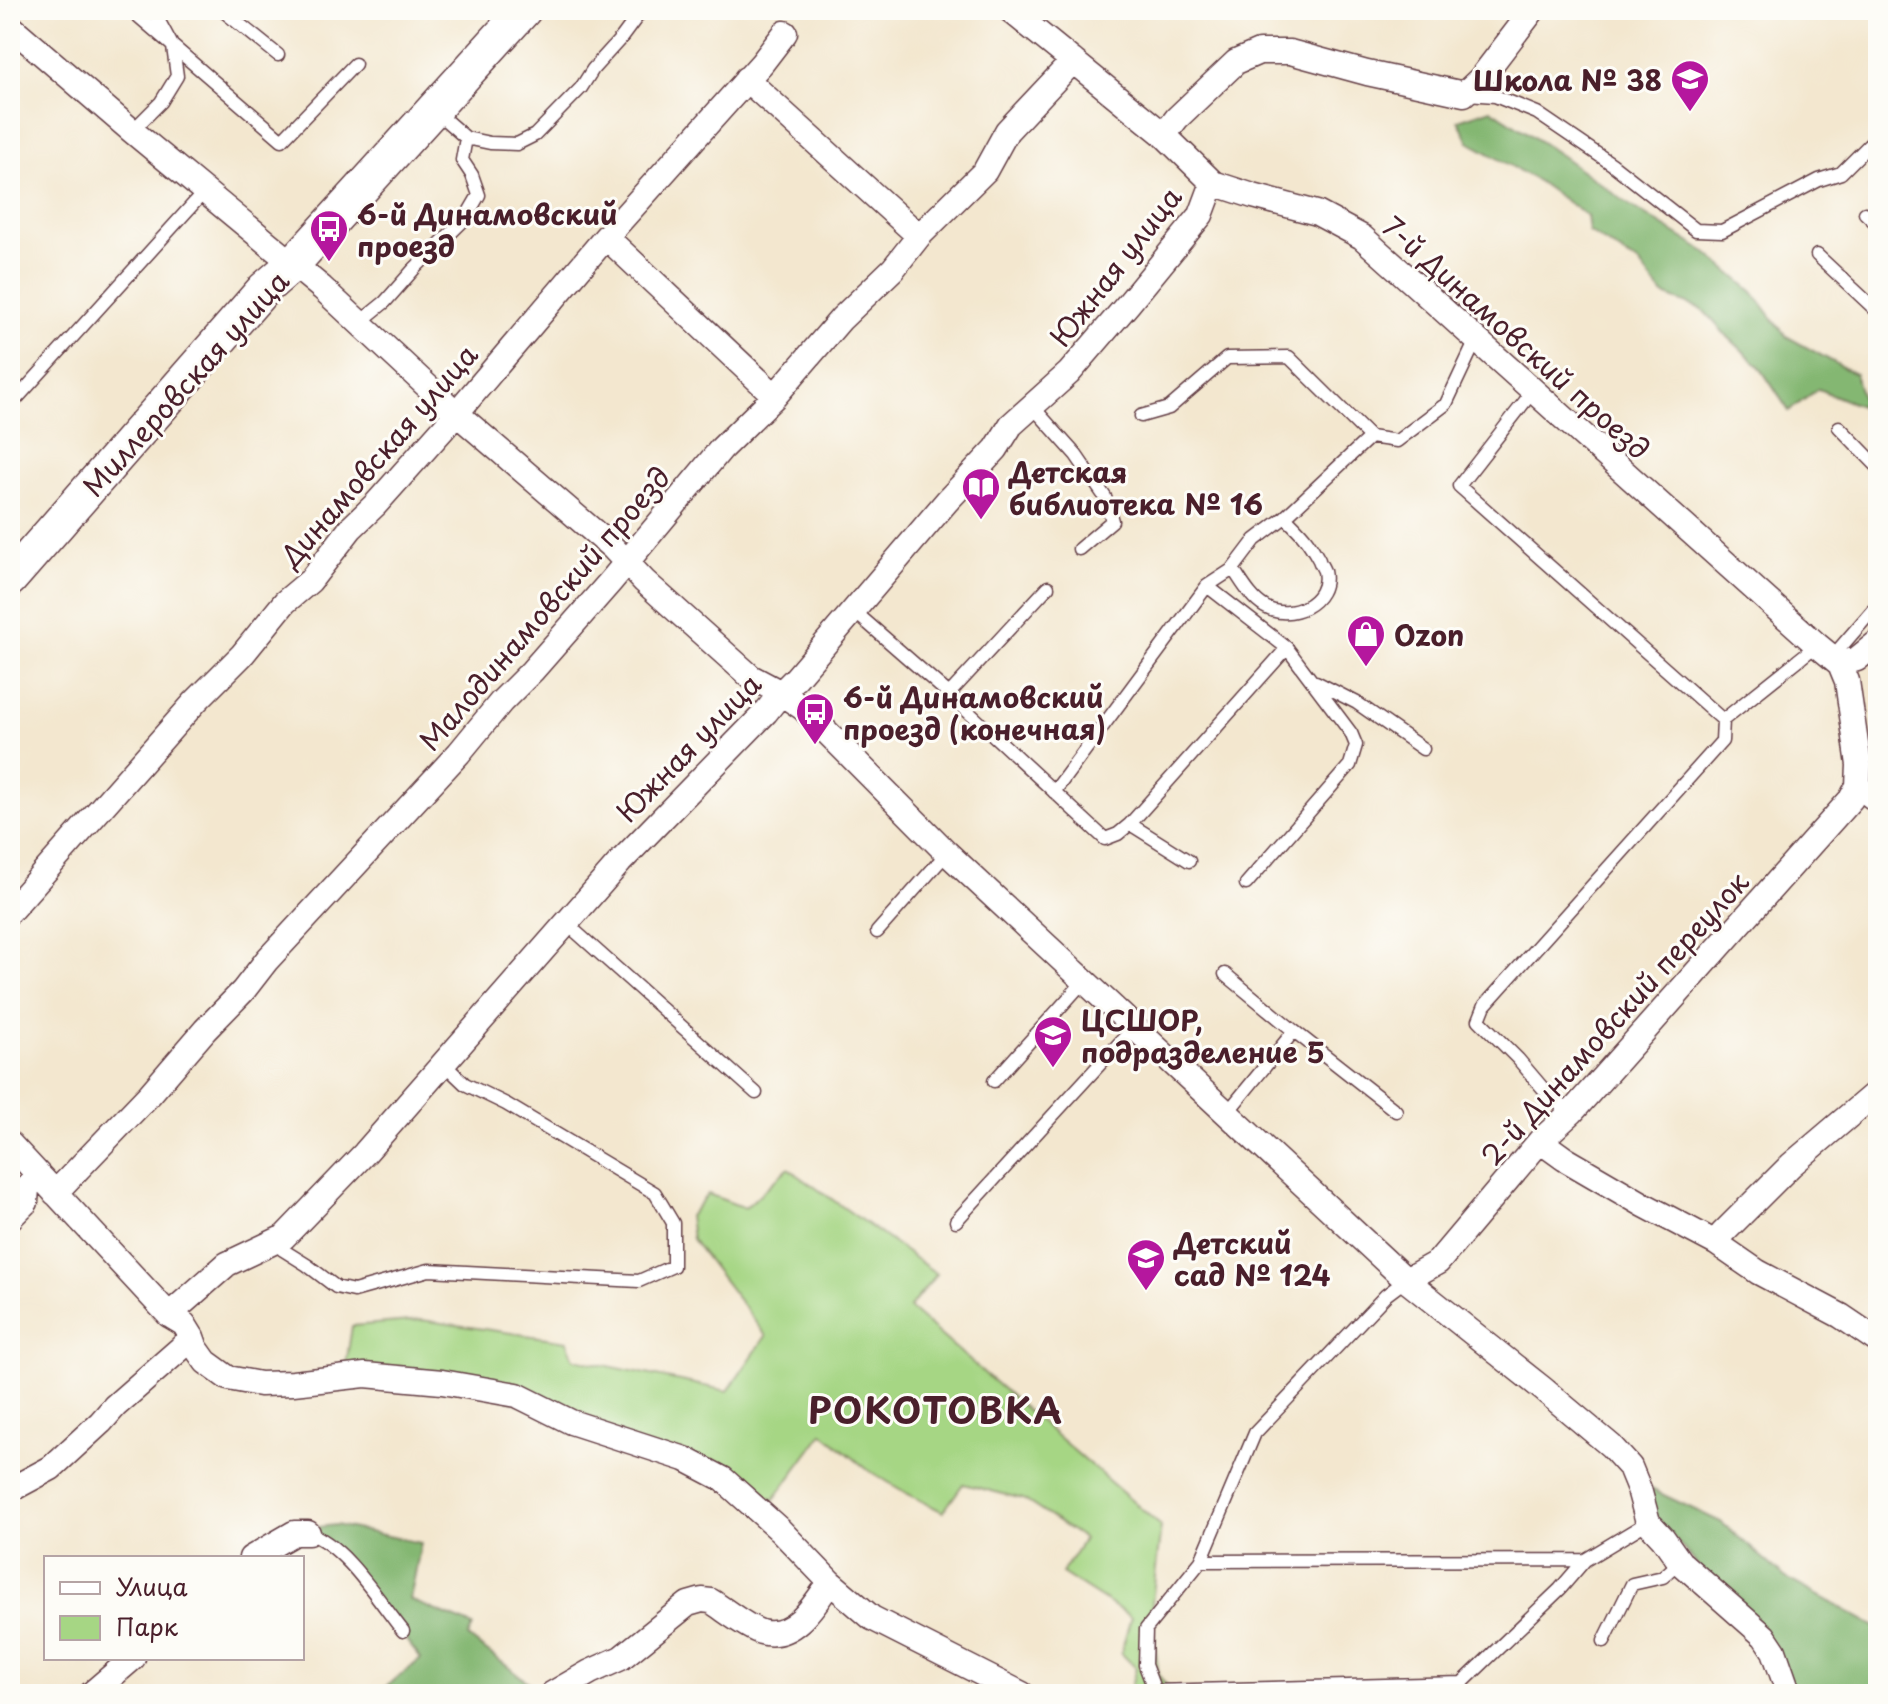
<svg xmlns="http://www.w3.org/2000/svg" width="1888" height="1704" viewBox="0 0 1888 1704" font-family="'Playpen Sans',sans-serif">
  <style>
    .green { fill: #a6d684; stroke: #787a58; stroke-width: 2 }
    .forest { fill: #84b772; stroke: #676b4e; stroke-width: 2 }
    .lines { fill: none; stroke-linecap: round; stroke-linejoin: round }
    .lane-casing { stroke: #633d44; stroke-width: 15 }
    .street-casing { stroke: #633d44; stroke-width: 27 }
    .secondary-casing { stroke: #633d44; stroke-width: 37 }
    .lane { stroke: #fff; stroke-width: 12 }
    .street { stroke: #fff; stroke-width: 24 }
    .secondary { stroke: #fff; stroke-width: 34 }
    .labels { text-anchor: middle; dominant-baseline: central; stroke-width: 6; stroke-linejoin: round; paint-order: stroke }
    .poi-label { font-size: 28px; font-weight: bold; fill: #4a1f2b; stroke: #fdfcf7; text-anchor: start }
    .street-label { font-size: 28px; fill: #4a1f2b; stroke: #fdfcf7 }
    .district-label { font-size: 36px; font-weight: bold; letter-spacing: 2px; fill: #4a1f2b; stroke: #fdfcf7 }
  </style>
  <rect width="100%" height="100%" fill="#fdfcf7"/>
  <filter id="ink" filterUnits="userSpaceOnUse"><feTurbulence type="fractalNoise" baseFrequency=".0125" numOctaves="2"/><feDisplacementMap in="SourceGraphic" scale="16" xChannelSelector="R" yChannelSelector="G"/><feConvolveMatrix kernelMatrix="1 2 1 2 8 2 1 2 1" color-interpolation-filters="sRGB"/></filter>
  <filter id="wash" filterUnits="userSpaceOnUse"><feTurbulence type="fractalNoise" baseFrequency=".006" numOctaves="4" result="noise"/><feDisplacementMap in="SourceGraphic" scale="32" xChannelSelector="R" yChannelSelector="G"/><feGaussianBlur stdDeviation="1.8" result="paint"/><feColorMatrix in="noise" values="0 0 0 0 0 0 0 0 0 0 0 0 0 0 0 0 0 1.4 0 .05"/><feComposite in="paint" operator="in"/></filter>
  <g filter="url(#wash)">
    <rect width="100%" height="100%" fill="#f3e7cf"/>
    <path class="green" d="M 788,1168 L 937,1274 L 909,1308 L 1161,1526 L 1151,1612 L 1159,1676 L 1174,1694 L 1129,1694 L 1136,1668 L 1121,1653 L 1131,1617 L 1062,1573 L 1084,1539 L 1023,1499 L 963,1484 L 943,1512 L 908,1494 L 868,1470 L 823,1433 L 769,1506 L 445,1374 L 346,1365 L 352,1326 L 422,1320 L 567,1341 L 574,1359 L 728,1391 L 766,1336 L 692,1239 L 689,1216 L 708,1194 L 745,1208 Z"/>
    <path class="forest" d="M 1491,109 L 1562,156 L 1631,206 L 1707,253 L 1753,292 L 1786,336 L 1855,374 L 1865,408 L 1818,389 L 1789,411 L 1759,366 L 1724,333 L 1702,309 L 1663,295 L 1638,263 L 1589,232 L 1587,216 L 1539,182 L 1469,142 L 1458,120 Z
      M 1651,1489 L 1721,1522 L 1786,1578 L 1878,1628 L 1878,1694 L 1796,1694 L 1712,1581 L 1652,1514 Z
      M 336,1525 L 421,1543 L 410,1600 L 473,1626 L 468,1637 L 543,1693 L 377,1694 L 421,1659 L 350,1570 L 310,1528 Z"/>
  </g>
  <g filter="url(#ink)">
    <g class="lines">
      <defs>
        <path id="lane" d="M 131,10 L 282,140 L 355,64
          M 222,10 L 278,55
          M 1467,94 L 1495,96 L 1537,113 L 1612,164 L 1696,230 L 1722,231 L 1819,180 L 1841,173 L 1878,136
          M 435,111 L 466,138
          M 132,131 L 161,102 L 177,76 L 173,47 L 153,10
          M 1865,213 L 1878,225
          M 1817,255 L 1878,312
          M 359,323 L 385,302 L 414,269 L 465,219 L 479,195 L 472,175 L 462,160 L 466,138 L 490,143 L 517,144 L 535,135 L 581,88 L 593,69 L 622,37 L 642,10
          M 1533,391 L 1459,486 L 1723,720 L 1817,645
          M 10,406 L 205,191
          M 1033,407 L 1076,455 L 1105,497 L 1112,521 L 1079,549
          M 1141,416 L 1169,408 L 1227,358 L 1289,357 L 1370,437
          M 1839,427 L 1878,467
          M 1233,569 C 1242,582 1251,599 1265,607 C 1289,622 1331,603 1324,571 C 1324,570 1319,562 1319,560 C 1308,540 1302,533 1285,517 L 1370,437 L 1397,441 L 1446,404 L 1477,338
          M 1207,586 L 1287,648 L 1351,733 L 1356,745 L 1350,765 L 1246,884
          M 855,612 L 949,694 L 1105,839 L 1118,834 L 1130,824 L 1189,861
          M 1840,663 L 1840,648 L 1878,604
          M 1316,682 L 1357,703 L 1423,749
          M 949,694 L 1048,587
          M 1054,792 L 1207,586 L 1233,569 L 1255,540 L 1285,517
          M 1130,824 L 1287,648
          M 566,923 L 756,1093
          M 877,932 L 947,853
          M 1225,974 L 1294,1031 L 1396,1111
          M 994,1081 L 1084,981
          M 1572,1112 L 1552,1099 L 1518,1059 L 1479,1020 L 1485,1005 L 1722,741 L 1723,720
          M 1227,1113 L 1294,1031
          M 956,1221 L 1135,1026
          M 275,1242 L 283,1250 L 307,1265 L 336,1287 L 354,1291 L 429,1270 L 639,1281 L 673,1266 L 673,1223 L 655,1193 L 506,1104 L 465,1084 L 443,1063
          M 308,1533 C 345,1545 378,1600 403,1631
          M 1201,1561 L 1585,1560
          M 1604,1641 L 1632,1584 L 1663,1577 L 1680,1562
          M 1154,1691 L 1462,1683 L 1560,1589 L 1585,1560 L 1648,1522
          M 1156,1694 L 1145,1665 L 1146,1629 L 1201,1561 L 1255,1433 L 1386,1295 L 1406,1280"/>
        <path id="street" d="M 1010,10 L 1164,135 L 1213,183 L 1253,196 L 1317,213 L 1362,237 L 1817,645 L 1840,664 L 1847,681 L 1859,765 L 1858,786 L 1851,799 L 1572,1112 L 1540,1141 L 1438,1262 L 1406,1280
          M 10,26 L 132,131 L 322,288 L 456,413 L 613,548 L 644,581 L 751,677 L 781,693 L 803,708 L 947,853 L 1406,1280 L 1543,1389 L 1611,1446 L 1630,1467 L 1639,1489 L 1648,1522 L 1663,1538 L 1680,1562 L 1764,1636 L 1774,1651 L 1789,1694
          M 746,79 L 919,236
          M 1164,135 L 1177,118 L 1236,62 L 1259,52 L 1290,52 L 1367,73 L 1464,94 L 1481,78 L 1533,10
          M 606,237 L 775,396
          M 1840,664 L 1857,659 L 1878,642
          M 1858,786 L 1878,801
          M 10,911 L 195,702 L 242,655 L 285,602 L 310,581 L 351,528 L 376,504 L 443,429 L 606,237 L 762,63 L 785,33
          M 1540,1141 L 1565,1159 L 1644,1205 L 1716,1243 L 1758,1272 L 1841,1316 L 1878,1341
          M 10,1144 L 169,1315 L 184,1324 L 192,1337 L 196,1348 L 206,1362 L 228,1378 L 260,1384 L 293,1383 L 365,1375 L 442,1382 L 517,1395 L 571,1422 L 685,1459 L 723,1479 L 780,1530 L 830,1582 L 872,1618 L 1022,1694
          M 55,1193 L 150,1094 L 205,1030 L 243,991 L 267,960 L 459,753 L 501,702 L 532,671 L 611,581 L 721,449 L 775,396 L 841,319 L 893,269 L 919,236 L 985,171 L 1007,131 L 1073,61
          M 10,1218 L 26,1202 L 27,1188 L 37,1173
          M 1716,1243 L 1723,1233 L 1791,1165 L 1878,1091
          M 169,1315 L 227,1264 L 284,1237 L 365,1153 L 620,862 L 766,712 L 781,693 L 796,678 L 947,501 L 996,449 L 1011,425 L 1069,373 L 1129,303 L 1201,215 L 1213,183
          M 10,1490 L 51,1468 L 101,1422 L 115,1406 L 180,1349 L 192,1337
          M 251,1558 L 294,1533 L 308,1533
          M 91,1694 L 133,1658
          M 552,1694 L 590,1672 L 621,1658 L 688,1604 L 702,1600 L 711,1601 C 725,1610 746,1627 761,1632 C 793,1641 815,1604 830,1582"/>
        <path id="secondary" d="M 10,579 L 264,289 L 293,264 L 524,10"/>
      </defs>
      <use href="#lane" class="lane-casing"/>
      <use href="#street" class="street-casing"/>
      <use href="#secondary" class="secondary-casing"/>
      <use href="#lane" class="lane"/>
      <use href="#street" class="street"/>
      <use href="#secondary" class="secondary"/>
    </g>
  </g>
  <defs>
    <symbol id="school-pin" viewBox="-11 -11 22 30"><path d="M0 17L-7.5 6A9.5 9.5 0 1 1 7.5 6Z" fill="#b5179e" stroke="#fdfcf7"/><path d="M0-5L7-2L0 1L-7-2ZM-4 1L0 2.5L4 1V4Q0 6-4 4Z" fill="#fff"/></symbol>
    <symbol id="bus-pin" viewBox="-11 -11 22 30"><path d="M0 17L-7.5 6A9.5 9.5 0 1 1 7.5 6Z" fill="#b5179e" stroke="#fdfcf7"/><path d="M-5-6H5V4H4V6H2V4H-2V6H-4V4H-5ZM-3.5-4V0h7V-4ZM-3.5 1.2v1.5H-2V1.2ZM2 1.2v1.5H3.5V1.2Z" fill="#fff"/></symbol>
    <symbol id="library-pin" viewBox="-11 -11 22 30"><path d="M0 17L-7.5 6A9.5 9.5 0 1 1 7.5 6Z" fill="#b5179e" stroke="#fdfcf7"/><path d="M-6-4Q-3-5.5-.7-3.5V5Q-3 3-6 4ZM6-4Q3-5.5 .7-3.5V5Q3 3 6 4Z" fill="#fff"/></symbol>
    <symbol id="shop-pin" viewBox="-11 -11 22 30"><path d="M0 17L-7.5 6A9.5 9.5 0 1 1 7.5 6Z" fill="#b5179e" stroke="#fdfcf7"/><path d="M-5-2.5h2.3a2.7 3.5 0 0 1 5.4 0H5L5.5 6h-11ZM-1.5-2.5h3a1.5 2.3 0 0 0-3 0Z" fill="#fff"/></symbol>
  </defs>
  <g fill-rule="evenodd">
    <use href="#school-pin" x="1668" y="57" width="44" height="60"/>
    <use href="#bus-pin" x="307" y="207" width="44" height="60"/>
    <use href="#library-pin" x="959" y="465" width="44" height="60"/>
    <use href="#shop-pin" x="1344" y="612" width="44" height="60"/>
    <use href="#bus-pin" x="793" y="690" width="44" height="60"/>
    <use href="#school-pin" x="1031" y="1013" width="44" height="60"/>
    <use href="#school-pin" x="1124" y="1236" width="44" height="60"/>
  </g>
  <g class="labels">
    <g class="poi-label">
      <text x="1662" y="79" text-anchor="end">Школа № 38</text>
      <text x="357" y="213">6-й Динамовский<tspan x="357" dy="32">проезд</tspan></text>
      <text x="1009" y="471">Детская<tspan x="1009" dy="32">библиотека № 16</tspan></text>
      <text x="1394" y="634">Ozon</text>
      <text x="843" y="696">6-й Динамовский<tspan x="843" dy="32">проезд (конечная)</tspan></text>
      <text x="1081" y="1019">ЦСШОР,<tspan x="1081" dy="32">подразделение 5</tspan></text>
      <text x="1174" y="1242">Детский<tspan x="1174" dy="32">сад № 124</tspan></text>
    </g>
    <g class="street-label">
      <text transform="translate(1115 266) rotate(-52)">Южная улица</text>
      <text transform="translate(1517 337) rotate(42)">7-й Динамовский проезд</text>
      <text transform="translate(185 383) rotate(-48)">Миллеровская улица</text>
      <text transform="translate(378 455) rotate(-49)">Динамовская улица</text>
      <text transform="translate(544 608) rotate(-49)">Малодинамовский проезд</text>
      <text transform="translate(688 747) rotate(-46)">Южная улица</text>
      <text transform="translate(1614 1018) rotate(-48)">2-й Динамовский переулок</text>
    </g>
    <g class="district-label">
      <text x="936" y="1409">РОКОТОВКА</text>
    </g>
  </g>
  <rect width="1888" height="1704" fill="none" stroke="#fdfcf7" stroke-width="40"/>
  <rect x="44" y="1556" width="260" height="104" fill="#fdfcf7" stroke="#b5a4a5" stroke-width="2"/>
  <rect x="60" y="1582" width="40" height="12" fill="#ffffff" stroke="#b5a4a5" stroke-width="2"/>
  <text x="116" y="1596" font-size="24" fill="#4a1f2b">Улица</text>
  <rect x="60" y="1616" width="40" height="24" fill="#a6d684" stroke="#b5a4a5" stroke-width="2"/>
  <text x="116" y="1636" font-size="24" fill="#4a1f2b">Парк</text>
</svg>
